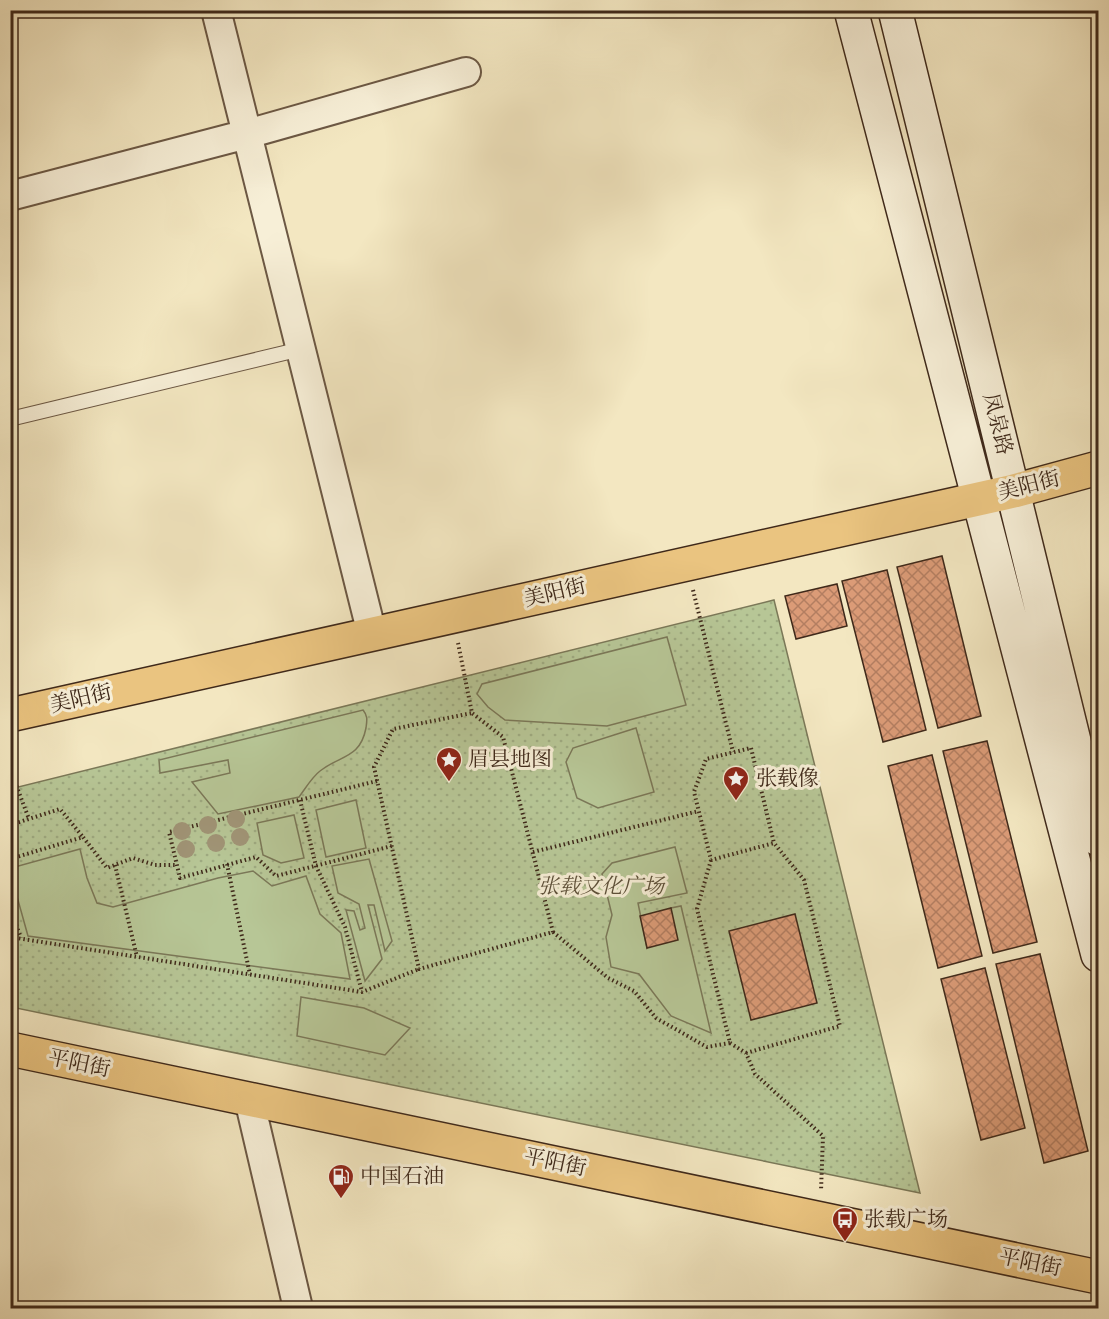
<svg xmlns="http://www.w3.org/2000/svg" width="1109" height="1319" viewBox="0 0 1109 1319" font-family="'Libre Bodoni','Noto Serif SC',serif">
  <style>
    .grass { fill: url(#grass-dots); stroke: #7b7858; stroke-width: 1.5 }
    .garden { fill: #b7c696; stroke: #7b7858; stroke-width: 1.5 }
    .building { fill: url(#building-cross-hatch); stroke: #3f291a; stroke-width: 1.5 }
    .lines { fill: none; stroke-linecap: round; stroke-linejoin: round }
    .lane-casing { stroke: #6c5844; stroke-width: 16 }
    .street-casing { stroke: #6c5844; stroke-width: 32 }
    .secondary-casing { stroke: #3f291a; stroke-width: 36 }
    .primary-casing { stroke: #3f291a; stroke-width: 36 }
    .path { stroke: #3f291a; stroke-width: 4; stroke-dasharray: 1.5 3; stroke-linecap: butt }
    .lane { stroke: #f7efd7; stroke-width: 14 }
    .street { stroke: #f7efd7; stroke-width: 28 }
    .secondary { stroke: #f7efd7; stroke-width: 33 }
    .primary { stroke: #eac480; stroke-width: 33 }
    .tree { fill: #a09476 }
    .labels { text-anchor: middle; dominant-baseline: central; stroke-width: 6; stroke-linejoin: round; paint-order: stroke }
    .street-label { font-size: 21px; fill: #3f291a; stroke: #f7efd7 }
    .poi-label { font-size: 21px; fill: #3f291a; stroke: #f7efd7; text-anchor: start }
    .park-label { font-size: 21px; font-style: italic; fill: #5d5039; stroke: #f7efd7 }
  </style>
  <defs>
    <pattern id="grass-dots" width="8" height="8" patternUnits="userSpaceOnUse" patternTransform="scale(1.5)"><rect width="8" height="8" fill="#b7c696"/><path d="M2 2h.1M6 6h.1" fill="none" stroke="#9eaa81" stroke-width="1.8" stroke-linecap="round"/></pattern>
    <pattern id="building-cross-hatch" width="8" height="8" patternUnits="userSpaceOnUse" patternTransform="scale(1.5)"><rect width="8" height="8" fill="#db9b77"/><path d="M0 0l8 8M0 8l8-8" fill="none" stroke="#b37e61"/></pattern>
  </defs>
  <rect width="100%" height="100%" fill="#f3e7c1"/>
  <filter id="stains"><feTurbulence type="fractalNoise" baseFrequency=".00333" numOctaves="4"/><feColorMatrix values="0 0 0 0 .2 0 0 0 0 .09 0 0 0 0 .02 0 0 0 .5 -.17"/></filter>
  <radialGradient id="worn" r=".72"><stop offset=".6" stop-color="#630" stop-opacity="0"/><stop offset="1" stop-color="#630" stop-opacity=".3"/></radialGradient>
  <path class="grass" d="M 774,600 L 920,1193 L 11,1007 L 10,789 Z"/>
  <path class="garden" d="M 667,637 L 686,705 L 607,726 L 505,720 L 488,707 L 477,694 L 482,684 Z
    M 363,710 C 368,716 367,720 366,728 C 360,759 340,755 320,771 C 312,777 305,789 299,797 L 218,814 L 192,782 L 230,773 L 228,760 L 160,773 L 159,760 Z
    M 636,728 L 654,792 L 598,808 L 577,798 L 566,762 L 573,748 Z
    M 356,800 L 366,848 L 326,857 L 316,810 Z
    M 294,815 L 304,858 L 281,863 L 263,855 L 257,823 Z
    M 675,847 L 687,893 L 638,903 L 647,948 L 671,908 L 681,906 L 711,1033 L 671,1016 L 639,974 L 611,967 L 606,937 L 612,915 L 602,874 L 612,863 Z
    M 80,849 L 87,878 L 97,903 L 113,907 L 218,878 L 253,871 L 272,886 L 306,876 L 320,914 L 341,933 L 350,979 L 28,936 L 11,875 L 11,868 Z
    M 369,859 L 392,941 L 385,951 L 374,905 L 368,905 L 382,959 L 365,981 L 346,910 L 354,911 L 360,930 L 365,928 L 359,904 L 338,893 L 332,866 Z
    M 301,997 L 364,1008 L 410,1028 L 385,1055 L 297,1036 Z"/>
  <path class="building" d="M 942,556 L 981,716 L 938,728 L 897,567 Z
    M 887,570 L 926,730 L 883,742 L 842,581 Z
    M 837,584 L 847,626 L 796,639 L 785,596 Z
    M 987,741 L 1037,942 L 993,953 L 943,751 Z
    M 932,755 L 982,956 L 938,968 L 888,766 Z
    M 671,908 L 678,940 L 647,948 L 640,916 Z
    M 795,914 L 817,1003 L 751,1020 L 729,931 Z
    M 1040,954 L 1088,1151 L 1044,1163 L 996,964 Z
    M 985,968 L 1025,1128 L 981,1140 L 941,979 Z"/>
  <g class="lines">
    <defs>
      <path id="lane" d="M 10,419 L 301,349"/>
      <path id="street" d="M 216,10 L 372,634
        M 10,196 L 247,134 L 466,72
        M 249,1099 L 298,1308"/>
      <path id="secondary" d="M 851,10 L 1098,955
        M 895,10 L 1098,839"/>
      <path id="primary" d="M 10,715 L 1014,491 L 1098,468
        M 10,1049 L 1098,1277"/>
    </defs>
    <use href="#lane" class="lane-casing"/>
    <use href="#street" class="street-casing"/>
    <use href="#secondary" class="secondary-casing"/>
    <use href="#primary" class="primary-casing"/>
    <path class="path" d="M 693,590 L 733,752
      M 458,643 L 472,713 L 503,737 L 553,932 L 419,969 L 374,767 L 393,729 L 472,713
      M 751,748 L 774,843 L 711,860 L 694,792 L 706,759 Z
      M 10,769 L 29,819
      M 377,781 L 169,832 L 180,878 L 256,857 L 276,876 L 392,846
      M 300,800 L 316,866 L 345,927 L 362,992
      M 10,825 L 60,809 L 83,837
      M 533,852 L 699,811
      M 10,859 L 83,837 L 107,868 L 133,858 L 155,865 L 177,865
      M 711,860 L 697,909 L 730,1043 L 746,1053 L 755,1074 L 823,1136 L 821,1191
      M 227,864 L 250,975
      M 115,865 L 137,957
      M 10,908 L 21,938
      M 553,932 L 608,978 L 634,991 L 656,1018 L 707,1047 L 730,1043
      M 10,937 L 362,992 L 419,969
      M 746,1053 L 840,1026 L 804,880 L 774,843"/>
    <use href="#lane" class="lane"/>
    <use href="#street" class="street"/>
    <use href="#secondary" class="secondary"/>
    <use href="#primary" class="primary"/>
  </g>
  <g class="tree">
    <circle cx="236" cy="819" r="9"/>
    <circle cx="208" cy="825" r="9"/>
    <circle cx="182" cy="831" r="9"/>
    <circle cx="240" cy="837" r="9"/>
    <circle cx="216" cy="843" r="9"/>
    <circle cx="186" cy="849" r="9"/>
  </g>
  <defs>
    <symbol id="sight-pin" viewBox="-11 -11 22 30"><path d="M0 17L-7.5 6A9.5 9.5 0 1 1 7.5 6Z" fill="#8f2418" stroke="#f7efd7"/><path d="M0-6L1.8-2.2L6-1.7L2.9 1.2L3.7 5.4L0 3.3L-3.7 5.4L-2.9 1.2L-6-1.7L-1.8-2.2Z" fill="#fff"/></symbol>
    <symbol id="fuel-pin" viewBox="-11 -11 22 30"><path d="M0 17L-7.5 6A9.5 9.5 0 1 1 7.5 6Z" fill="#8f2418" stroke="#f7efd7"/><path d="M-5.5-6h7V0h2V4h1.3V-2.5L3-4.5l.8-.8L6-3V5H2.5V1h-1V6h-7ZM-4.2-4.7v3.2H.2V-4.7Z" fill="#fff"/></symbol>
    <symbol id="bus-pin" viewBox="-11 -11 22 30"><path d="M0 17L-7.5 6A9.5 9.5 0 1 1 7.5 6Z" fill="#8f2418" stroke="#f7efd7"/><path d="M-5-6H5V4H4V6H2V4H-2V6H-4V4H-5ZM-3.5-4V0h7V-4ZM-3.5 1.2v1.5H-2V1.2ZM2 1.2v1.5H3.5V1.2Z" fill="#fff"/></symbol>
  </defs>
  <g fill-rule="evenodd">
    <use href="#sight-pin" x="434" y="745" width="30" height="40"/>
    <use href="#sight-pin" x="721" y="764" width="30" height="40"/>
    <use href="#fuel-pin" x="326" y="1162" width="30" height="40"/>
    <use href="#bus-pin" x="830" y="1205" width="30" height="40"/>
  </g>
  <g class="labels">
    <g class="street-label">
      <text transform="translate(997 424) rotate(76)">凤泉路</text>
      <text transform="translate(1029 486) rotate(-14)">美阳街</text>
      <text transform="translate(555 593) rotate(-13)">美阳街</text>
      <text transform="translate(81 699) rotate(-13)">美阳街</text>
      <text transform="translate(79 1064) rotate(12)">平阳街</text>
      <text transform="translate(555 1163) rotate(12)">平阳街</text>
      <text transform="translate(1030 1263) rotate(12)">平阳街</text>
    </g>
    <g class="poi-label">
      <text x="468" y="760">眉县地图</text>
      <text x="756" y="779">张载像</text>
      <text x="360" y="1177">中国石油</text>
      <text x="864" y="1220">张载广场</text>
    </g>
    <g class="park-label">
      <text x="601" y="887">张载文化广场</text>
    </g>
  </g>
  <rect width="1109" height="1319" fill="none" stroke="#f3e7c1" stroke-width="36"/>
  <rect x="12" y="12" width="1085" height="1295" fill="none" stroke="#3f291a" stroke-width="3"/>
  <rect x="18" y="18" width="1073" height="1283" fill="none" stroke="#3f291a" stroke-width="1.5"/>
  <rect width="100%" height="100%" filter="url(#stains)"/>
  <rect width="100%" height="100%" fill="url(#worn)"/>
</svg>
